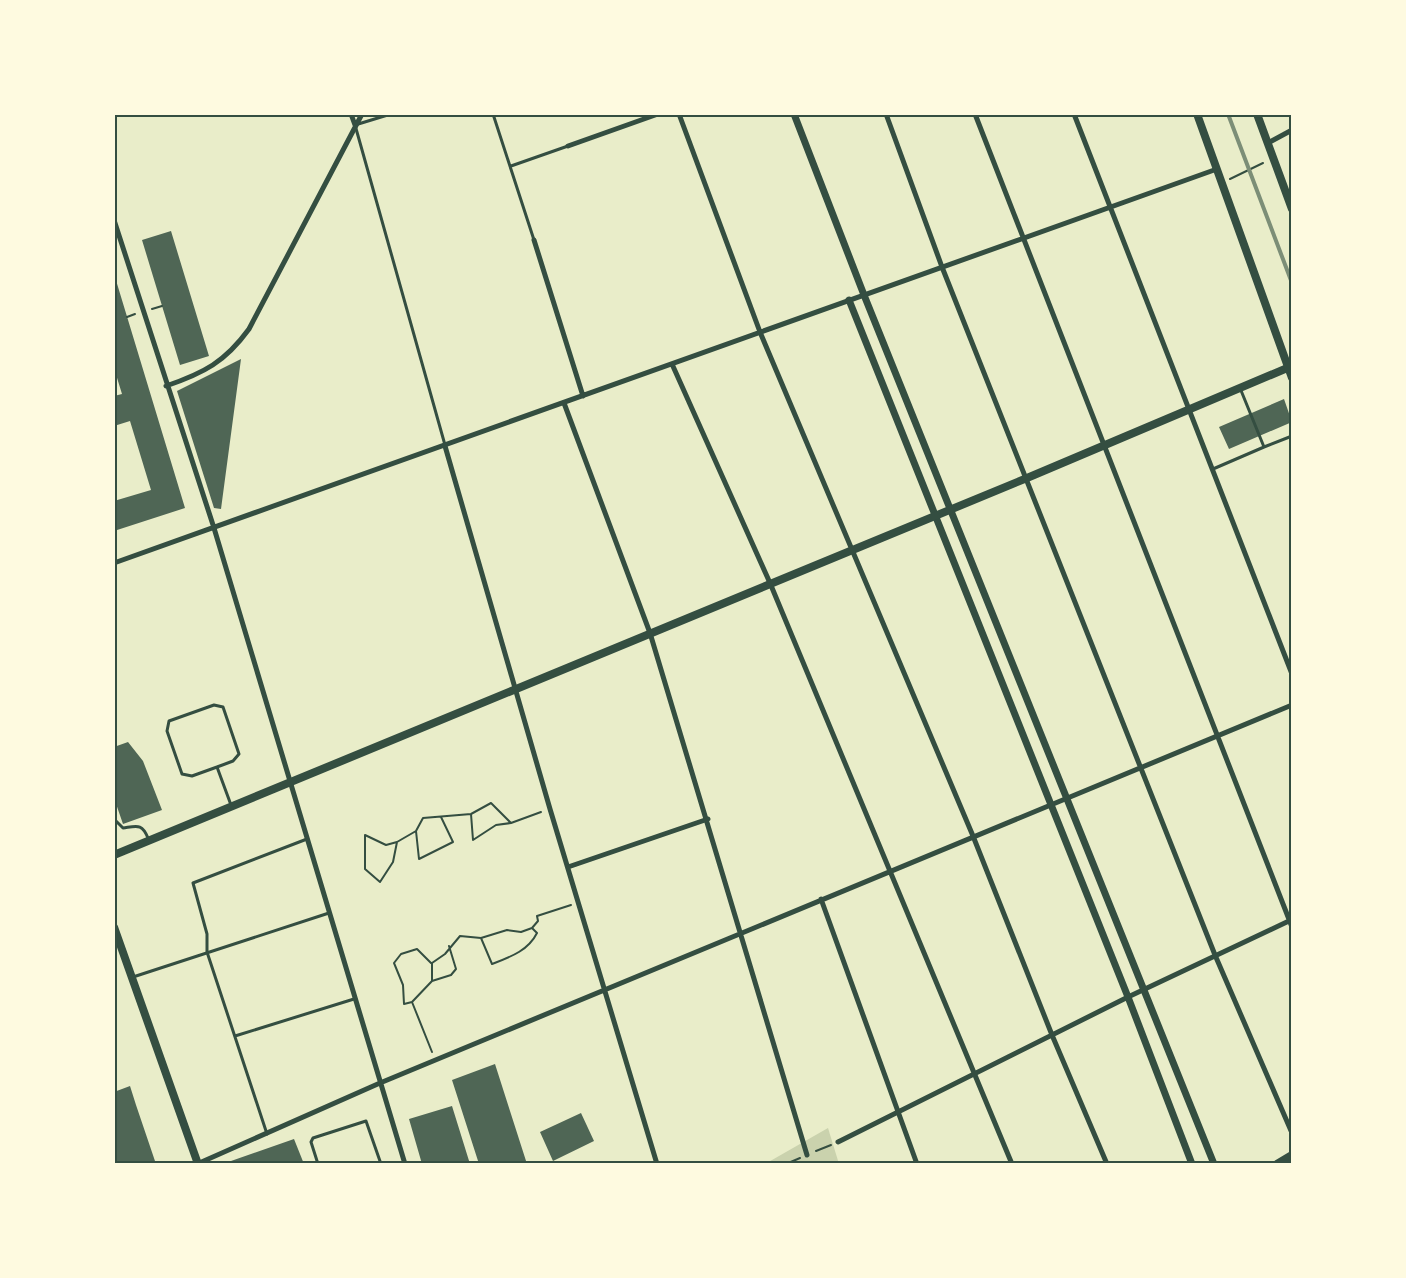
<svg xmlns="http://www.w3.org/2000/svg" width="1406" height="1278" viewBox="0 0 1406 1278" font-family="'Work Sans',sans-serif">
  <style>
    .green { fill: #cad2ad }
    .building { fill: #4f6655 }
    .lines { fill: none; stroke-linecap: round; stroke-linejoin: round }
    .path { stroke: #344e41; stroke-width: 2 }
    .service { stroke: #344e41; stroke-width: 3 }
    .minor { stroke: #344e41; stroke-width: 5 }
    .tertiary { stroke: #344e41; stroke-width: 7 }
    .secondary { stroke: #344e41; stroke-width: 8 }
    .primary { stroke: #344e41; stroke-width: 8 }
    .rail { stroke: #7c8e77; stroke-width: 4 }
    .neatline { fill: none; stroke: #344e41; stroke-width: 2 }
  </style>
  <rect width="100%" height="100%" fill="#e9edc9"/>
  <path class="green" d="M 828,1128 L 839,1164 L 765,1164 Z"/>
  <path class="building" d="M 171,231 L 209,356 L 180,365 L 142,240 Z
    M 115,277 L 185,508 L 114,531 L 114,501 L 151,490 L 130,421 L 114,426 L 114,396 L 122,394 L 114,368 Z
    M 241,359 L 221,509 L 214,508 L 177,391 Z
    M 1284,399 L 1292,422 L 1229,449 L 1219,427 Z
    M 128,742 L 143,761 L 162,810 L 123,824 L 114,798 L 114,747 Z
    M 495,1064 L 527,1164 L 479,1164 L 452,1080 Z
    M 130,1086 L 136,1105 L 156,1164 L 114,1164 L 114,1092 Z
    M 452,1106 L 470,1164 L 422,1164 L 409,1119 Z
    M 581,1113 L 594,1141 L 553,1161 L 540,1132 Z
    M 294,1139 L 304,1164 L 232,1164 L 231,1161 Z"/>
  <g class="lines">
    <path class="path" d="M 1230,179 L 1263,163
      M 152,309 L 162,306
      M 127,317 L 135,314
      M 471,814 L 473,840 L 496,825 L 511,823
      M 416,831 L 419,859 L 453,842 L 441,817
      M 365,835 L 386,845 L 397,842 L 393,862 L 380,882 L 365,869 Z
      M 397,842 L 416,831 L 423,818 L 471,814 L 491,803 L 511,823 L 541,812
      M 481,938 L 492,964 C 510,957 528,951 537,933 L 532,928
      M 432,981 L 451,975 L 456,969 L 449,946
      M 412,1002 L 404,1004 L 403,985 L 394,963 L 401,954 L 417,949 L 431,963
      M 432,1052 L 412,1002 L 432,981 L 432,963 L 445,954 L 460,936 L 481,938 L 507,930 L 521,932 L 532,928 L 538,921 L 537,916 L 571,905
      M 816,1151 L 831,1145
      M 786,1164 L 800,1158"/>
    <path class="service" d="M 391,114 L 355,125 L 445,445
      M 493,114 L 534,240
      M 511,166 L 568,146
      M 1240,388 L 1264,447 L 1292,436
      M 1213,469 L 1264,447
      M 217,767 L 233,761 L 239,754 L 223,707 L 214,705 L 169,721 L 167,731 L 182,774 L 192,776 L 217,767 L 231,805
      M 114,819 L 123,828 C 137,826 142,823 148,838
      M 133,977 L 329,913
      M 235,1036 L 354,999
      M 267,1134 L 207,952 L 207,934 L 193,883 L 307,839
      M 318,1164 L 311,1142 L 313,1138 L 366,1121 L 381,1164"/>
    <path class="minor" d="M 351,114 L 355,125
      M 679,114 L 760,332 L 973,836 L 1052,1035 L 1107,1164
      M 886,114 L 942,267 L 1215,955 L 1292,1133
      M 975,114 L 1292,927
      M 1074,114 L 1292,674
      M 1268,143 L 1292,130
      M 568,146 L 658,114
      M 114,220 L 214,528 L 405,1164
      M 534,240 L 583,396
      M 672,364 L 770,583 L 1012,1164
      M 166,386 C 204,373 225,362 249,329 L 362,114
      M 564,403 L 650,633 L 807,1155
      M 445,446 L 550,809 L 657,1164
      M 114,563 L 1217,169
      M 568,867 L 708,819
      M 821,899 L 917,1164
      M 838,1142 L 1128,997 L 1291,920
      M 197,1164 L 380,1083 L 1292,705"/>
    <path class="tertiary" d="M 794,114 L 864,295 L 1214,1164
      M 849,300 L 1128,997 L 1192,1164"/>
    <path class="secondary" d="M 114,855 L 1027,478 L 1292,366"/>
    <path class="primary" d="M 1197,114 L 1292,378
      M 1257,114 L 1292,209
      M 114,927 L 198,1164
      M 1277,1164 L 1292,1155"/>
    <path class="rail" d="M 1228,114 L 1292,283"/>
  </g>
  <rect width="1406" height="1278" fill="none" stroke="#fefae0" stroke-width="231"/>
  <rect x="116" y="116" width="1174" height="1046" class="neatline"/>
</svg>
